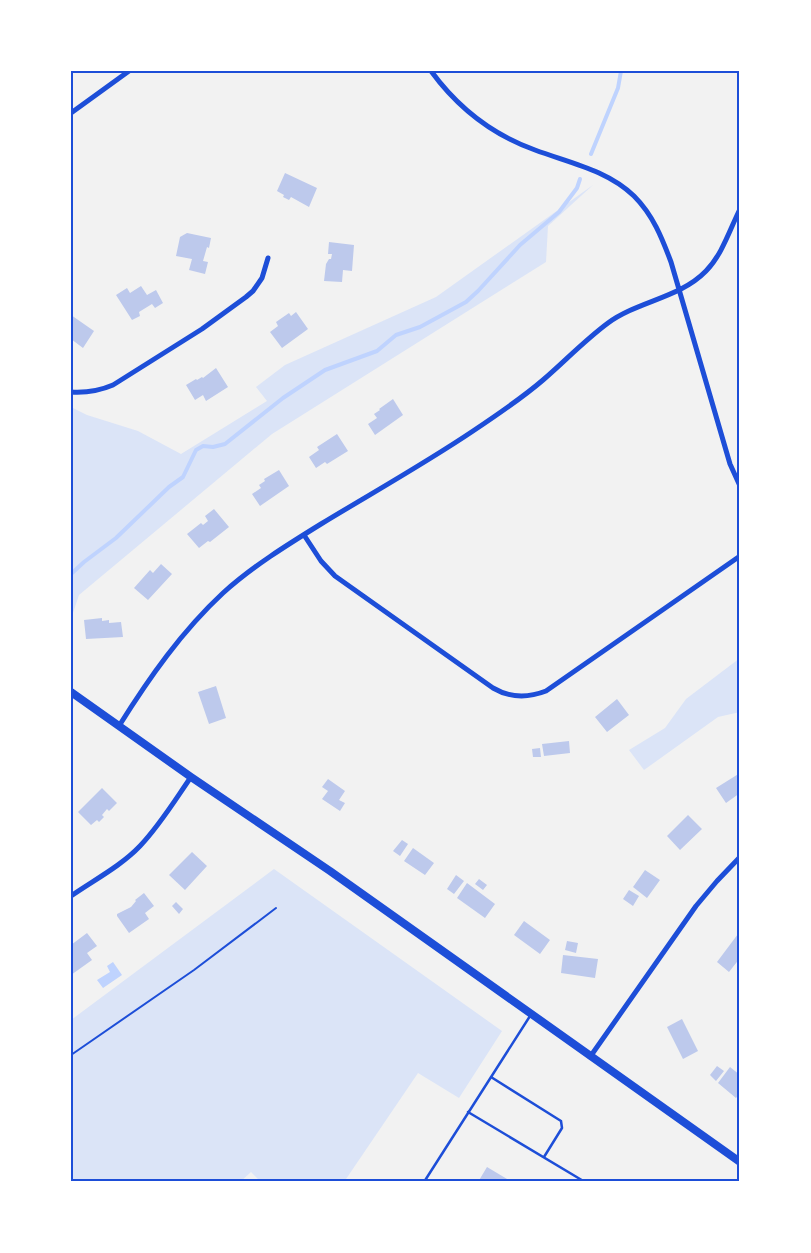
<svg xmlns="http://www.w3.org/2000/svg" width="811" height="1253" viewBox="0 0 811 1253" font-family="Roboto,sans-serif">
  <style>
    .green { fill: #dbe4f7 }
    .water { fill: #bfd3fe }
    .lines { fill: none; stroke-linecap: round; stroke-linejoin: round }
    .stream { stroke: #bfd3fe; stroke-width: 4 }
    .building { fill: #bdc9ec }
    .path { stroke: #1d4ed8; stroke-width: 2 }
    .service { stroke: #1d4ed8; stroke-width: 2.5 }
    .minor { stroke: #1d4ed8; stroke-width: 5 }
    .primary { stroke: #1d4ed8; stroke-width: 8 }
    .neatline { fill: none; stroke: #1d4ed8; stroke-width: 2 }
  </style>
  <rect width="100%" height="100%" fill="#f2f2f2"/>
  <path class="green" d="M 593,185 L 548,226 L 546,262 L 272,434 L 79,595 L 71,619 L 71,411 L 73,408 L 87,415 L 138,431 L 181,454 L 267,401 L 256,387 L 285,365 L 436,297 Z
    M 740,658 L 740,712 L 718,717 L 644,770 L 629,750 L 665,728 L 686,699 Z
    M 274,869 L 502,1031 L 459,1098 L 418,1073 L 344,1182 L 261,1182 L 251,1172 L 240,1182 L 71,1182 L 71,1020 Z"/>
  <path class="water" d="M 113,962 L 122,975 L 103,988 L 97,980 L 110,972 L 107,966 Z"/>
  <g class="lines">
    <path class="stream" d="M 591,154 L 618,88 L 621,71
      M 71,574 L 84,562 L 116,538 L 169,487 L 183,477 L 196,450 L 203,446 L 213,447 L 225,444 L 283,398 L 325,370 L 377,351 L 396,335 L 420,327 L 466,302 L 478,291 L 520,245 L 559,212 L 577,188 L 580,179"/>
  </g>
  <path class="building" d="M 285,173 L 317,188 L 309,207 L 291,197 L 289,200 L 283,197 L 284,195 L 277,191 Z
    M 187,233 L 211,238 L 209,248 L 207,247 L 203,261 L 208,262 L 205,274 L 189,270 L 192,259 L 176,256 L 180,237 Z
    M 329,242 L 354,245 L 352,271 L 343,270 L 342,282 L 324,281 L 326,264 L 329,259 L 331,259 L 332,254 L 328,254 Z
    M 141,286 L 147,295 L 156,290 L 163,303 L 155,308 L 152,304 L 139,312 L 140,316 L 132,320 L 116,295 L 127,288 L 130,293 Z
    M 296,312 L 308,329 L 282,348 L 270,332 L 278,326 L 276,322 L 289,313 L 291,316 Z
    M 71,315 L 94,331 L 83,348 L 71,339 Z
    M 216,368 L 228,387 L 206,401 L 203,395 L 195,400 L 186,385 L 196,379 L 197,380 L 202,377 L 203,378 Z
    M 393,399 L 403,415 L 375,435 L 368,424 L 377,418 L 374,414 L 380,410 L 379,409 Z
    M 337,434 L 348,451 L 327,464 L 325,462 L 316,468 L 309,457 L 319,450 L 317,447 Z
    M 279,470 L 289,486 L 260,506 L 252,494 L 261,488 L 259,485 L 265,481 L 264,479 Z
    M 214,509 L 229,527 L 210,542 L 208,541 L 199,548 L 187,534 L 201,523 L 203,525 L 208,521 L 205,516 Z
    M 161,564 L 172,574 L 148,600 L 134,588 L 150,570 L 153,573 Z
    M 102,618 L 102,621 L 109,620 L 109,623 L 121,622 L 123,637 L 86,639 L 84,620 Z
    M 216,686 L 226,718 L 209,724 L 198,692 Z
    M 617,699 L 629,715 L 607,732 L 595,717 Z
    M 569,741 L 570,753 L 544,756 L 542,744 Z
    M 540,748 L 541,757 L 533,757 L 532,749 Z
    M 740,773 L 740,793 L 726,803 L 716,788 Z
    M 328,779 L 345,791 L 339,800 L 345,803 L 340,811 L 322,799 L 328,791 L 322,787 Z
    M 102,788 L 117,803 L 109,811 L 107,809 L 102,815 L 104,817 L 99,822 L 97,820 L 91,825 L 78,812 Z
    M 688,815 L 702,829 L 680,850 L 667,836 Z
    M 402,840 L 408,844 L 400,856 L 393,851 Z
    M 413,848 L 434,863 L 425,875 L 404,861 Z
    M 192,852 L 207,866 L 185,890 L 169,875 Z
    M 645,870 L 660,880 L 647,898 L 633,887 Z
    M 456,875 L 464,881 L 454,894 L 447,889 Z
    M 479,879 L 487,885 L 483,890 L 475,884 Z
    M 467,883 L 495,904 L 485,918 L 457,898 Z
    M 629,890 L 639,896 L 633,906 L 623,899 Z
    M 144,893 L 154,906 L 145,913 L 149,919 L 129,933 L 117,916 L 117,914 L 131,907 L 136,901 L 135,900 Z
    M 176,902 L 183,909 L 179,914 L 172,906 Z
    M 524,921 L 550,940 L 540,954 L 514,935 Z
    M 87,933 L 97,946 L 87,953 L 92,960 L 71,975 L 71,945 Z
    M 738,934 L 740,936 L 740,958 L 729,972 L 717,962 Z
    M 567,941 L 578,943 L 576,953 L 565,950 Z
    M 563,955 L 598,959 L 595,978 L 561,973 Z
    M 682,1019 L 698,1051 L 683,1059 L 667,1027 Z
    M 717,1066 L 724,1071 L 716,1081 L 710,1075 Z
    M 730,1067 L 740,1075 L 740,1093 L 736,1098 L 718,1083 Z
    M 487,1167 L 512,1182 L 478,1182 Z"/>
  <g class="lines">
    <path class="path" d="M 71,1055 L 194,970 L 276,908"/>
    <path class="service" d="M 491,1077 L 561,1121 L 562,1128 L 544,1157
      M 468,1112 L 585,1182
      M 424,1182 L 530,1016"/>
    <path class="minor" d="M 431,71 C 458,108 493,135 535,150 C 570,163 607,170 634,196 C 653,215 662,238 671,262 L 730,464 L 740,486
      M 71,113 L 129,71
      M 71,392 C 87,393 99,391 113,385 L 202,329 L 246,297 L 253,291 L 262,278 L 268,258
      M 304,535 L 321,561 L 335,576 L 493,688 C 510,698 528,698 546,691 L 740,556
      M 119,726 C 149,678 182,631 223,593 C 253,566 287,545 321,524 C 372,493 424,464 473,431 C 497,415 521,399 543,380 C 565,361 585,340 608,323 C 638,301 680,298 706,271 C 722,255 730,229 740,209
      M 71,896 C 94,880 121,866 140,846 C 160,825 175,800 191,777
      M 590,1057 L 696,906 L 717,881 L 740,857"/>
    <path class="primary" d="M 71,692 L 191,777 L 330,871 L 740,1162"/>
  </g>
  <rect width="811" height="1253" fill="none" stroke="#ffffff" stroke-width="145"/>
  <rect x="72" y="72" width="666" height="1108" class="neatline"/>
</svg>
